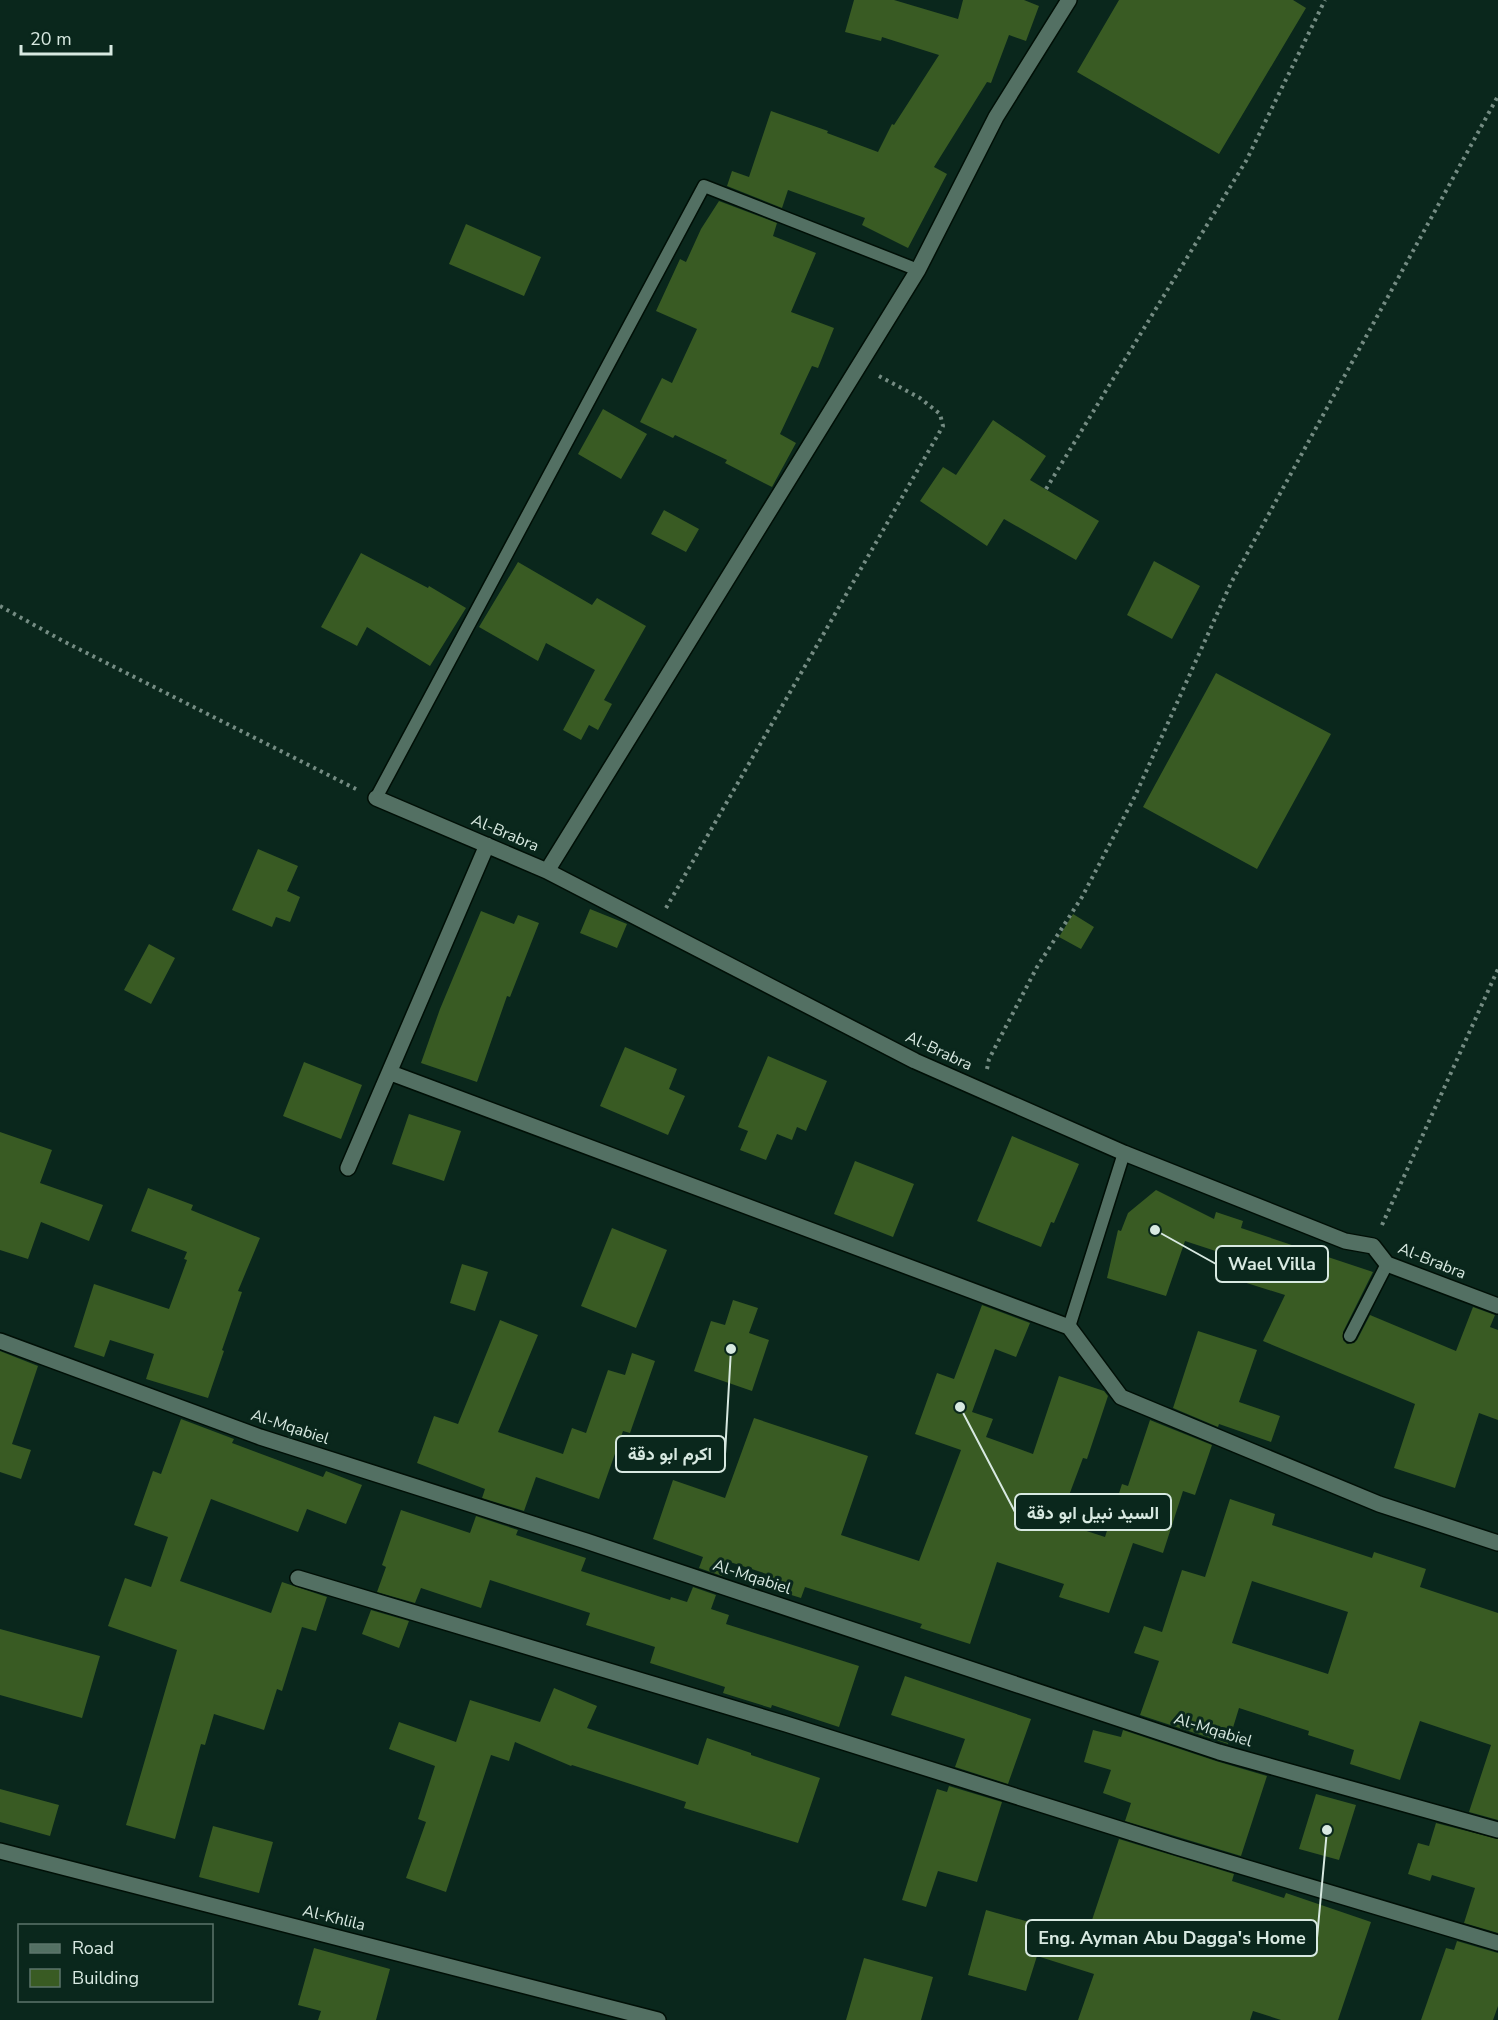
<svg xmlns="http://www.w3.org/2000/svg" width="1498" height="2020" viewBox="0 0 1498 2020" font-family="'Nunito Sans',Vazirmatn,sans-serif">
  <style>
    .building { fill: #395b23; fill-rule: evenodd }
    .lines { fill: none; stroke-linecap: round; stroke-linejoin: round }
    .lane-casing { stroke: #000f06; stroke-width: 15 }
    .street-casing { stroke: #000f06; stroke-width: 18 }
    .path { stroke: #758c83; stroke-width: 4; stroke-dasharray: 3 4.5; stroke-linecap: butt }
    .lane { stroke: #537063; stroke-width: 12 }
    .street { stroke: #537063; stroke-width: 15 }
    .labels { text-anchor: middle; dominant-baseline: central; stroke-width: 6; stroke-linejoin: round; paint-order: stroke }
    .street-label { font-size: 16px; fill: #d8e9e1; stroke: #0a271c }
    .leader { fill: none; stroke: #d8e9e1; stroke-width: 2 }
    .callout-dot { fill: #d8e9e1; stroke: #0a271c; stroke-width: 2 }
    .callout { fill: #0a271c; stroke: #d8e9e1; stroke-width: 2 }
    .callout-label { font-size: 18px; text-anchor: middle; font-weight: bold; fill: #d8e9e1 }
  </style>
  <rect width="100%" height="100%" fill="#0a271c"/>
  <path class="building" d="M 854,0 L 894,0 L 958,19 L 963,0 L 1024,0 L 1039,6 L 1026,41 L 1009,35 L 991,83 L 987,82 L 934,167 L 947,174 L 908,248 L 862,225 L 865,218 L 788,190 L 782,208 L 727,186 L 732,171 L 749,177 L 771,111 L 828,131 L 827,133 L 878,152 L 892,124 L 894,125 L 939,55 L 882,37 L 881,41 L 845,32 Z
    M 1119,0 L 1293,0 L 1306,8 L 1219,154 L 1077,72 Z
    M 719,201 L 777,223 L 773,236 L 816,253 L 791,312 L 834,328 L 818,368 L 812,366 L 780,434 L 796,443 L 772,487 L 725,463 L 727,460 L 675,435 L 673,438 L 640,422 L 662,378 L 672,383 L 697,329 L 656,311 L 680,259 L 686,262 L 701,229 Z
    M 466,224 L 541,257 L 524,296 L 449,264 Z
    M 603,409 L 647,434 L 621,479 L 578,454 Z
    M 993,420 L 1046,456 L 1030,480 L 1099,521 L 1076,560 L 1004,519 L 987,546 L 920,501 L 943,467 L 956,475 Z
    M 664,510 L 699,529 L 686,552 L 651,534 Z
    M 361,553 L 428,588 L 429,586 L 466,608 L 430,666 L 367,627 L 357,646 L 321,627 Z
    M 1154,561 L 1200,586 L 1172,639 L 1127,615 Z
    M 518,562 L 592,605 L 597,598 L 646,626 L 604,700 L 612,704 L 598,730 L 589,725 L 581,740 L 563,730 L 595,670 L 546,643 L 538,661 L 479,627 Z
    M 1216,673 L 1331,734 L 1257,869 L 1143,807 Z
    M 258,849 L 298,866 L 287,891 L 300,897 L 290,922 L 276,917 L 272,927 L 232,910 Z
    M 590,909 L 627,924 L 617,948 L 580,933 Z
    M 481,911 L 514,924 L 518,915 L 539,923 L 510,997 L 507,996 L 477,1082 L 421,1063 L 440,1009 Z
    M 1073,914 L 1094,927 L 1081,949 L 1059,937 Z
    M 149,944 L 175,958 L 151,1004 L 124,990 Z
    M 625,1047 L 677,1069 L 669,1089 L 685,1096 L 668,1135 L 600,1106 Z
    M 768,1056 L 827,1081 L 806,1131 L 797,1127 L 792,1140 L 777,1134 L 766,1160 L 740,1150 L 748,1131 L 738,1127 Z
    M 304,1062 L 362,1085 L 341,1139 L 283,1116 Z
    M 409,1114 L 461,1131 L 444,1181 L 392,1164 Z
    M 0,1132 L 52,1150 L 40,1183 L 103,1205 L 89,1241 L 41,1222 L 28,1259 L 0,1250 Z
    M 1012,1136 L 1079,1164 L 1054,1223 L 1051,1222 L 1041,1247 L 977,1221 Z
    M 855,1161 L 914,1184 L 893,1237 L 834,1214 Z
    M 148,1188 L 193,1205 L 191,1210 L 260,1238 L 238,1291 L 242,1292 L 222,1350 L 224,1351 L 208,1398 L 146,1379 L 154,1354 L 110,1340 L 104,1357 L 74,1347 L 94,1284 L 169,1309 L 187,1260 L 184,1259 L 187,1252 L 131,1231 Z
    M 1156,1190 L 1214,1219 L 1216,1212 L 1243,1221 L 1241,1228 L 1373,1272 L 1343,1332 L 1343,1340 L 1347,1344 L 1354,1343 L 1357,1340 L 1370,1315 L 1456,1351 L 1473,1307 L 1495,1315 L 1490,1327 L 1498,1330 L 1498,1420 L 1479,1413 L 1455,1488 L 1394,1468 L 1415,1404 L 1263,1341 L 1285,1295 L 1237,1280 L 1243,1260 L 1185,1241 L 1166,1296 L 1107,1278 L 1118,1230 L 1121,1231 L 1128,1213 Z
    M 612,1228 L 667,1250 L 636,1328 L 581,1306 Z
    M 462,1264 L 488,1272 L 475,1311 L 450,1303 Z
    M 733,1300 L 758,1308 L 749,1333 L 769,1340 L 752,1391 L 694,1371 L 711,1321 L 725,1325 Z
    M 982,1305 L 1030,1323 L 1016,1357 L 995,1349 L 972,1412 L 993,1419 L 986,1437 L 1033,1454 L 1059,1376 L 1104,1391 L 1108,1396 L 1087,1459 L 1083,1458 L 1059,1522 L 1105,1537 L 1122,1484 L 1128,1486 L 1150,1420 L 1212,1445 L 1195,1495 L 1183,1491 L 1163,1553 L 1133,1543 L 1109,1613 L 1059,1597 L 1064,1584 L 997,1562 L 970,1644 L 920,1628 L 922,1624 L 805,1587 L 801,1598 L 769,1588 L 773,1576 L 727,1561 L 722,1576 L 699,1568 L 703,1557 L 653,1539 L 673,1480 L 725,1498 L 754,1418 L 868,1456 L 841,1535 L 919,1561 L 961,1450 L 915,1434 L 937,1373 L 954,1379 Z
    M 500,1320 L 538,1335 L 498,1432 L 563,1454 L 572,1428 L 586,1433 L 608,1370 L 625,1375 L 632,1353 L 655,1361 L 630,1433 L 623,1431 L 599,1499 L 536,1477 L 524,1511 L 482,1498 L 485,1489 L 417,1463 L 434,1416 L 458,1424 Z
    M 1198,1331 L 1257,1350 L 1239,1402 L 1280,1416 L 1271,1442 L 1219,1424 L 1218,1427 L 1173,1408 Z
    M 0,1351 L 38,1366 L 12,1444 L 31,1450 L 21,1479 L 0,1472 Z
    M 181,1419 L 234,1439 L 232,1443 L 323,1477 L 326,1471 L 362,1485 L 346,1524 L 307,1509 L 298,1532 L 211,1499 L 180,1581 L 271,1613 L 282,1582 L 327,1597 L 316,1631 L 302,1627 L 282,1691 L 277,1689 L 264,1730 L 214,1714 L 205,1745 L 201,1744 L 175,1839 L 126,1825 L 177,1650 L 108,1626 L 125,1578 L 151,1587 L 168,1537 L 134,1525 L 153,1471 L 161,1474 Z
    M 1230,1499 L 1275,1514 L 1272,1525 L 1372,1558 L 1374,1552 L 1426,1569 L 1420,1587 L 1498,1613 L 1498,1820 L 1469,1812 L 1491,1745 L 1420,1721 L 1400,1780 L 1350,1764 L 1354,1750 L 1308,1735 L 1309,1731 L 1239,1708 L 1228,1744 L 1140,1715 L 1159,1661 L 1134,1653 L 1144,1626 L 1162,1632 L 1182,1570 L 1205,1577 ZM 1252,1581 L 1348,1612 L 1328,1674 L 1232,1643 Z
    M 401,1510 L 470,1533 L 476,1516 L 518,1530 L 516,1535 L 586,1558 L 581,1571 L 670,1600 L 671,1597 L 687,1602 L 693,1587 L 716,1595 L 711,1609 L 729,1615 L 726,1624 L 859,1666 L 839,1727 L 772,1705 L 771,1708 L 723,1693 L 725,1687 L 650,1663 L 655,1647 L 586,1625 L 590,1613 L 490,1580 L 481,1608 L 421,1588 L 415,1603 L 377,1592 L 386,1567 L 382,1565 Z
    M 371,1610 L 409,1621 L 399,1648 L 362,1634 Z
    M 0,1629 L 100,1656 L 82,1718 L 0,1695 Z
    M 905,1676 L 1031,1719 L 1008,1784 L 955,1767 L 965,1739 L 891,1715 Z
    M 554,1688 L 597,1706 L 587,1728 L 698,1765 L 707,1738 L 751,1753 L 751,1755 L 820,1778 L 798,1843 L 684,1808 L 686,1802 L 572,1765 L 571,1766 L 515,1742 L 509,1761 L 491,1755 L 446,1892 L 406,1878 L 426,1822 L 418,1819 L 435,1766 L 389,1749 L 399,1722 L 456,1742 L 470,1700 L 540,1722 Z
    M 1093,1730 L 1121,1737 L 1123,1730 L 1216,1761 L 1267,1776 L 1241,1856 L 1125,1821 L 1131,1803 L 1103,1793 L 1111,1770 L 1084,1762 Z
    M 949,1786 L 1002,1802 L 977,1882 L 938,1871 L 926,1907 L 902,1900 L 937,1789 L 947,1792 Z
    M 0,1789 L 59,1805 L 50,1836 L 0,1822 Z
    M 1316,1794 L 1356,1805 L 1339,1860 L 1299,1849 Z
    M 1436,1823 L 1498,1839 L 1498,1933 L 1464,1923 L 1475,1888 L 1432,1875 L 1430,1881 L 1408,1874 L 1418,1843 L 1429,1846 Z
    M 213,1826 L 273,1842 L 259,1893 L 199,1877 Z
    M 1119,1839 L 1234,1874 L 1232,1881 L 1284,1898 L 1286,1893 L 1371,1922 L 1338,2020 L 1281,2020 L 1253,2011 L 1250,2020 L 1078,2020 L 1094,1974 L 1037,1956 L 1026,1991 L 968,1975 L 986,1910 L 1047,1927 L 1050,1919 L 1088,1932 Z
    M 1457,1941 L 1498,1953 L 1498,2006 L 1493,2020 L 1421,2020 L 1446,1948 L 1454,1950 Z
    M 314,1948 L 390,1969 L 376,2020 L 318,2020 L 321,2011 L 298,2005 Z
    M 864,1958 L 933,1977 L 921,2020 L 846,2020 Z"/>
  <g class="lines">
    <defs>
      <path id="lane" d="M 376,798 L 704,186 L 918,270
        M 1069,1327 L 1124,1153
        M 1350,1336 L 1387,1264"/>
      <path id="street" d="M 376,798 L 547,871 L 915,1061 L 1124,1153 L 1345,1241 L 1373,1246 L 1387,1264 L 1498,1306
        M 547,871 L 918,270 L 996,117 L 1069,0
        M 391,1073 L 1069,1327 L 1121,1397 L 1379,1504 L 1498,1543
        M 348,1168 L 487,845
        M 0,1341 L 260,1437 L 586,1541 L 1219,1752 L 1498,1830
        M 298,1578 L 786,1724 L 1177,1847 L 1498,1943
        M 0,1851 L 658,2020"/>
    </defs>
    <use href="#lane" class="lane-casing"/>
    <use href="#street" class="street-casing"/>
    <path class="path" d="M 1046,489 L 1246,161 L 1325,0
      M 0,606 L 63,641 L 356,789
      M 666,908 L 943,426 L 940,414 L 920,398 L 879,376
      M 987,1069 L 989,1059 L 1037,967 L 1082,897 L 1135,796 L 1231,583 L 1498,96
      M 1382,1225 L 1498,969"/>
    <use href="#lane" class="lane"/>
    <use href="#street" class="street"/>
  </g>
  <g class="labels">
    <g class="street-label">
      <text transform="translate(505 833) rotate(23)">Al-Brabra</text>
      <text transform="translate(939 1051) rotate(25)">Al-Brabra</text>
      <text transform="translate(1432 1261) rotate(22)">Al-Brabra</text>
      <text transform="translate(290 1427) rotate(18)">Al-Mqabiel</text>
      <text transform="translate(752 1577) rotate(18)">Al-Mqabiel</text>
      <text transform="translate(1213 1730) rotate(17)">Al-Mqabiel</text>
      <text transform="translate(334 1918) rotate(14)">Al-Khlila</text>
    </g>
  </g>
  <path class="leader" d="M1155 1230L1216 1264M731 1349L725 1454M960 1407L1015 1512M1327 1830L1317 1938"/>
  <g class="callout-dot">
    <circle cx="1155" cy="1230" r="6"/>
    <circle cx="731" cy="1349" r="6"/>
    <circle cx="960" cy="1407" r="6"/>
    <circle cx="1327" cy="1830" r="6"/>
  </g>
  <g class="callout">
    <rect x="1216" y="1246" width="112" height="36" rx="6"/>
    <rect x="616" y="1436" width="109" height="36" rx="6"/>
    <rect x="1015" y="1494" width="156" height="36" rx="6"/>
    <rect x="1026" y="1920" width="291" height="36" rx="6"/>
  </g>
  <g class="callout-label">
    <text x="1272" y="1270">Wael Villa</text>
    <text x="670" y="1460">اكرم ابو دقة</text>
    <text x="1093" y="1519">السيد نبيل ابو دقة</text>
    <text x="1172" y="1944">Eng. Ayman Abu Dagga's Home</text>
  </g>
  <rect x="18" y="1924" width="195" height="78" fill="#0a271c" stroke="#5c756b" stroke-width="1.5"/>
  <rect x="30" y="1944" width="30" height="9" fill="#537063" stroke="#5c756b" stroke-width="1.5"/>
  <text x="72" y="1954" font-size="18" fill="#d8e9e1">Road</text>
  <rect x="30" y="1969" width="30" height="18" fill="#395b23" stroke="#5c756b" stroke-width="1.5"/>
  <text x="72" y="1984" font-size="18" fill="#d8e9e1">Building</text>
  <path d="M21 45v9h90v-9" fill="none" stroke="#d8e9e1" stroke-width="3"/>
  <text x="30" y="45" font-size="18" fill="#d8e9e1" stroke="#0a271c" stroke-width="4.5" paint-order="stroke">20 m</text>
</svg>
